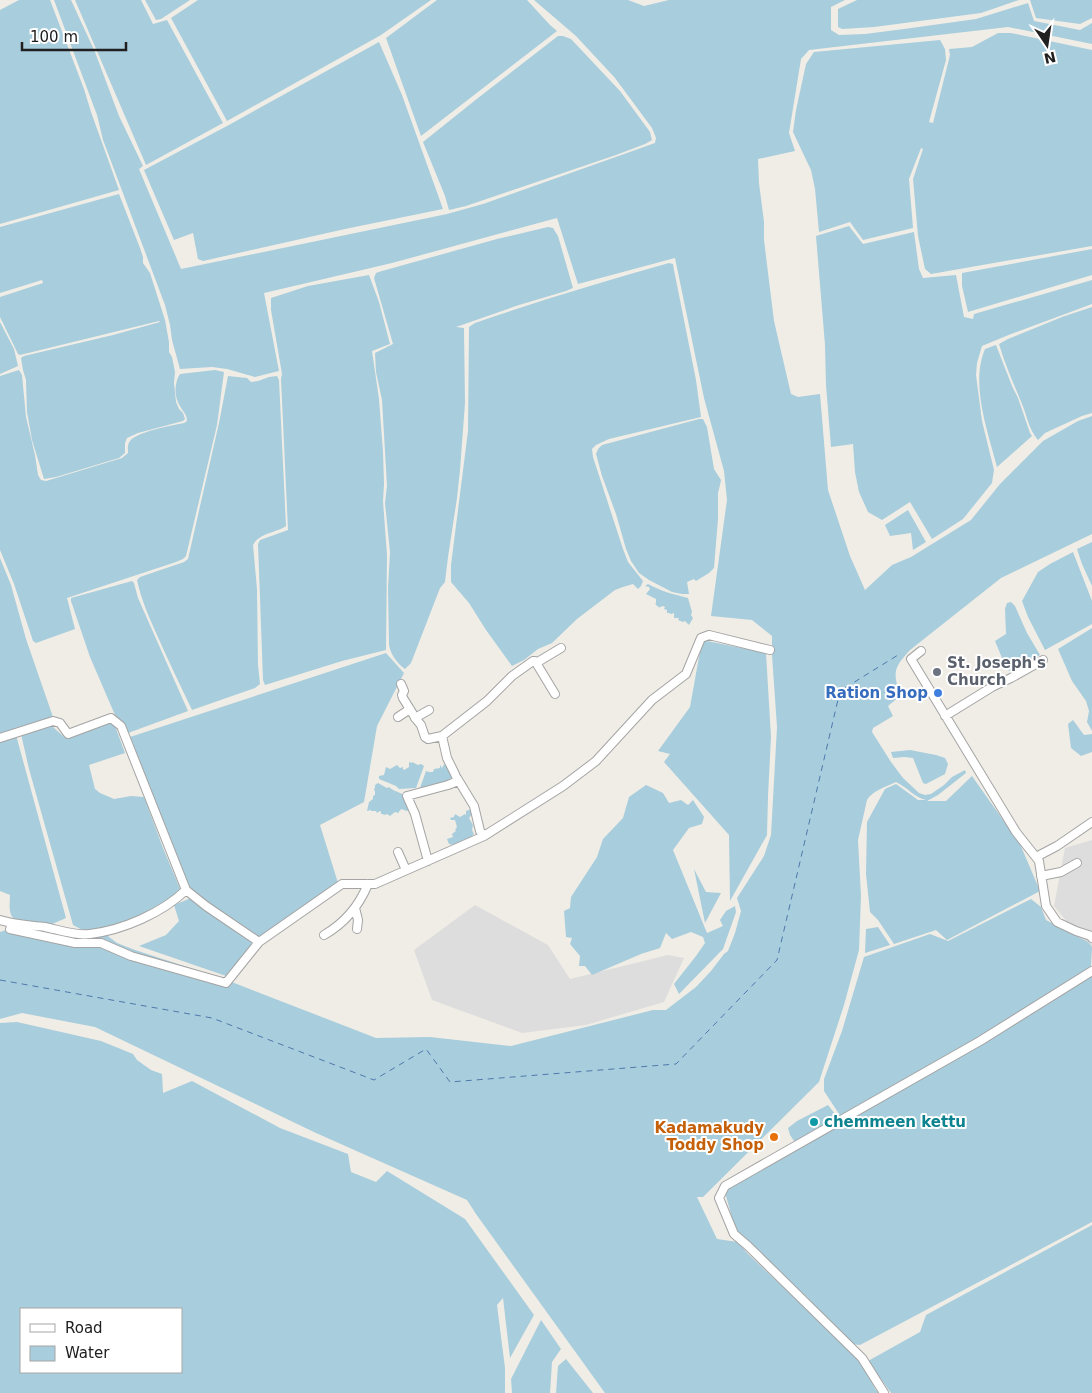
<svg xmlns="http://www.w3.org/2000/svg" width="1092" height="1393" viewBox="0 0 1092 1393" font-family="'DejaVu Sans',sans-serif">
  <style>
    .residential { fill: #dedddd }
    .water { fill: #a8cddc; fill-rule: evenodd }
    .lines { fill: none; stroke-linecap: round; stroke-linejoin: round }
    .ferry { stroke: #4e79ad; stroke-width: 1; stroke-dasharray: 6 5; stroke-linecap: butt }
    .minor-casing { stroke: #a4a4a4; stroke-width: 10 }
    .minor { stroke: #fff; stroke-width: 8 }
    .worship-dot { fill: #6b7280; stroke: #fff; stroke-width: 2 }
    .shop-dot { fill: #3f7fe0; stroke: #fff; stroke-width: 2 }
    .culture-dot { fill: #0f9aa8; stroke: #fff; stroke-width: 2 }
    .food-dot { fill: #e8710a; stroke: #fff; stroke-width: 2 }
    .labels { text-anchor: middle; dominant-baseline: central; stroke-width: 4; stroke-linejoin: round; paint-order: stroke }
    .worship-label { font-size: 15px; font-weight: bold; fill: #5b616d; stroke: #fff; text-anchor: start }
    .shop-label { font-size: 15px; font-weight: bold; fill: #366cbe; stroke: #fff; text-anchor: end }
    .culture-label { font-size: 15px; font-weight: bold; fill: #0d838f; stroke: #fff; text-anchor: start }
    .food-label { font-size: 15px; font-weight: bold; fill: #c56008; stroke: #fff; text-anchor: end }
  </style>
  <rect width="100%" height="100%" fill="#f0ede6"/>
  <path class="residential" d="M 1092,840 L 1092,952 L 1054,906 L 1065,848 Z
    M 475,905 L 548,945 L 570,979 L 668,955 L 684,958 L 664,1002 L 586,1025 L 522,1033 L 432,1000 L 414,950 Z"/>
  <path class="water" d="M 19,0 L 50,0 L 84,89 L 91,112 L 119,190 L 0,224 L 0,10 Z
    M 54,0 L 71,0 L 95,52 L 119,116 L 143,166 L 139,169 L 181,269 L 447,214 L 483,204 L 655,143 L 656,138 L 652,128 L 615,78 L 576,36 L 534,0 L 628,0 L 644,6 L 669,0 L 845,0 L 831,7 L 831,30 L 839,35 L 865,34 L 904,29 L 976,19 L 1028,3 L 1034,21 L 1080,30 L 1092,23 L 1092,44 L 1008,27 L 809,50 L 801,59 L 789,133 L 795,151 L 758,159 L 759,183 L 764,222 L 764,240 L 774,321 L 791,394 L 798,397 L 820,394 L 828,490 L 850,556 L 865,590 L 892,565 L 911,557 L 971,520 L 1000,484 L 1043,441 L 1078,421 L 1092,416 L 1092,534 L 1001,578 L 910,650 C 893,669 893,671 900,696 L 888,706 L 893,716 L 873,728 L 872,732 L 891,762 L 903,778 L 919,793 L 925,795 L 931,794 L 944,785 L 952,777 L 965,770 L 966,773 L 938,795 L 927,801 L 946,801 L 972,776 L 1020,844 L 1040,891 L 947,940 L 936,930 L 894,944 L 878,920 L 870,912 L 866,874 L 867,822 L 885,789 L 896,784 L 918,800 L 926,800 C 915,798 907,787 896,782 C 886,787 873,790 867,800 L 858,840 L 861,896 L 859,950 L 844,1005 L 819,1082 L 703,1197 L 697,1197 L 717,1239 L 738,1242 L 747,1253 L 863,1363 L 875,1389 L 879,1393 L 605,1393 L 476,1214 L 467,1200 L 316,1133 L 95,1027 L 22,1013 L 0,1019 L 0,932 L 15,927 L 44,929 L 81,939 L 104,933 L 117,943 L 135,950 L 224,979 L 376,1038 L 430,1037 L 511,1046 L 653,1010 L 666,1010 L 696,987 L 711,971 L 724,954 L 728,951 L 735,933 L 741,911 L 737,898 L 764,856 L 771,835 L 777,727 L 772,655 L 772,636 L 752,620 L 711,616 L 727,500 L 724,471 L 704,398 L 675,258 L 578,284 L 557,218 L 392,263 L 264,293 L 279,371 L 255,377 L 227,369 L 212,367 L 180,369 L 172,340 L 170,325 L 165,305 L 103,140 L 97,115 Z
    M 75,0 L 141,0 L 153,24 L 167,20 L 223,123 L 146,165 Z
    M 145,0 L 190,0 L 161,19 L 156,20 Z
    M 198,0 L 431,0 L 381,35 L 227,121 L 171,18 Z
    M 437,0 L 527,0 L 550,25 L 557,31 L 421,136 L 386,38 Z
    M 857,0 L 1019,0 L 981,13 L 874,27 L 842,29 L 838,27 L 838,9 Z
    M 1030,0 L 1092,0 L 1092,18 L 1080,24 L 1036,18 Z
    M 998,33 L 1011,33 L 1092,50 L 1092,246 L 931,274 L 925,269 L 918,236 L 913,179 L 923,149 L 921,148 L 909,179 L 913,228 L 863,240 L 850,222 L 819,232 L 815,189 L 811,170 L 801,149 L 793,132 L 796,110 L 806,64 L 814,52 L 940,40 L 945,49 L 946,60 L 929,122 L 933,123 L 950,55 L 949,49 L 972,47 Z
    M 558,36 L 563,36 L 571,39 L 620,91 L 650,132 L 652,140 L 645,144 L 616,155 L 466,206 L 449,210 L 445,196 L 423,142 L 478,98 Z
    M 379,42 L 402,95 L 443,209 L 345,229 L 203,261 L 198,259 L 193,233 L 174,240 L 144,170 L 227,126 Z
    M 119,194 L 140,248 L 143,257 L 143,263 L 150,273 L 165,320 L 169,342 L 169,352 L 172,357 L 175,372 L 174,383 L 176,402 L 179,409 L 183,413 L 185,419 L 183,421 L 138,433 L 127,438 L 125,443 L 125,453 L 119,458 L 56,477 L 44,479 L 32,440 L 27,412 L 26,380 L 23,370 L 21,358 L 24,356 L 113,335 L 160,322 L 159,321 L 20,355 L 18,354 L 0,317 L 0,297 L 43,283 L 42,280 L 0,293 L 0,227 Z
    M 849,226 L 863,244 L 914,232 L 919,269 L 923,278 L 956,275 L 964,317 L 973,319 L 974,314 L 1092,280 L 1092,304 L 1011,334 L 982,346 L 977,363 L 976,375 L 982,421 L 994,470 L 992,483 L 963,519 L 932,539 L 910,502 L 882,520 L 868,512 L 859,492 L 855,472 L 853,444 L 831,447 L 826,385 L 825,345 L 816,236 Z
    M 548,227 L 553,228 L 558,236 L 573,288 L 566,291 L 519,305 L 456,327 L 464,328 L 464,329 L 465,403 L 460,470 L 457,498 L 448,557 L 445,582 L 440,588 L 411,663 L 405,669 C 397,663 391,655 389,645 L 388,588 L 390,552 L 385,503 L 387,486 L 382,400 L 376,372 L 375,353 L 393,344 L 374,278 L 376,273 L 382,271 L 497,239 Z
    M 1092,249 L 1092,275 L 968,312 L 962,286 L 962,273 Z
    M 669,263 L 673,264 L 674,270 L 696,380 L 701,417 L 609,439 L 596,445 L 592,449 L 593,457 L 623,549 L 628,562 L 643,581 L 641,586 L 638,589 L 633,584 L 623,587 L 615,590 L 577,619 L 552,643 L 538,649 L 524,660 L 512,666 L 486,630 L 469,603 L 451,582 L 451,565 L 468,431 L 469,327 L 475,323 C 539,301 604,281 669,263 Z
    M 369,275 L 379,302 L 390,344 L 372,351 L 379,399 L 383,452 L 384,484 L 383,501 L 387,555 L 386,650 L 342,661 L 265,685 L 263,680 L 258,544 L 260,540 L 288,530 L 281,379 L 282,374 L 271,310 L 271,298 L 308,286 Z
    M 1092,307 L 1092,413 L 1082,416 L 1045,433 L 1038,440 C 1029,430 1027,416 1022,404 C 1014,384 1005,365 999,344 L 1008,339 L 1062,317 Z
    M 0,322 L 14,349 L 18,366 L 0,374 Z
    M 996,345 L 1012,386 L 1018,398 L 1030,433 L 1032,436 L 997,467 C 988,432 970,384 985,349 Z
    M 19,370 L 22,375 L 26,417 L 35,455 L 38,475 L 41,480 L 46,481 L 122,458 L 128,453 C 128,449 127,445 130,441 C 136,432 173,425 184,423 L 187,421 C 187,414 183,412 180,406 C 174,397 174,383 180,374 L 215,370 L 224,372 L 217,425 L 186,556 L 183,559 L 176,562 L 67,598 L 75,629 L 36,643 L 33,641 L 14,584 L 0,550 L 0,376 Z
    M 228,376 L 247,378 L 251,382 L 258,381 L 269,377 L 277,376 L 279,380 L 286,526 C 276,533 259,533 253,545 L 257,589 L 258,665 L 260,684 L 255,688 L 192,710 C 180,685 168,660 157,635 C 149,617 141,599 137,580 L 140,577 L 184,562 L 188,559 L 219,423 Z
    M 699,419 L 703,419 L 707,427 L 714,469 L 721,480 L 720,485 L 718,493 L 718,519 L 714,568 L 709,573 L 696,581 L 694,579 L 687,582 L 689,594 L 682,594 L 672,592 L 649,580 L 639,573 L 631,561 L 626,549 L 616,514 L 602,476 L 596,454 L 598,449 L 602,445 Z
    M 908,510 L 926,542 L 913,550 L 911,533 L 890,536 L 885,525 Z
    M 1092,542 L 1092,586 L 1082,564 L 1077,549 Z
    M 1073,552 L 1092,601 L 1092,624 L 1045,650 L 1028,617 L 1022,601 L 1038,572 L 1050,564 Z
    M 0,558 L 11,585 L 26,639 L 53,717 L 0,734 Z
    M 132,581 L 134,583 L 138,598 L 188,711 L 128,733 L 115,715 L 90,657 L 71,601 L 71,598 Z
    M 648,584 C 661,591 672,594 688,598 L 692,612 L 691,615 L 693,618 L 689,625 L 685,621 L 683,622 L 678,620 L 679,618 L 674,618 L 674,613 L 671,614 L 669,613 L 667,613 L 667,610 L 664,609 L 665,607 L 663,606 L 660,607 L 660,608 L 659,607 L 657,606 L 655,603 L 656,603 L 656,599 L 646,594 L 650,589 L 649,587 L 645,586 Z
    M 1011,602 L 1015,606 L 1027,633 L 1040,655 L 1011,671 L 1007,670 L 995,641 L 1006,634 L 1005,609 L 1007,603 Z
    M 1092,628 L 1092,731 L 1087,722 L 1089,711 L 1086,701 L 1072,681 L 1058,649 Z
    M 702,640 L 766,653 L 771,737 L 768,796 L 767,835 L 730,901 L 729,835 L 664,762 L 670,754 L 658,751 L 690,707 Z
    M 386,653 L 404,673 L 377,726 L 364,802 L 320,825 L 338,883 L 258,939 L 188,887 L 130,737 Z
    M 1073,720 L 1084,735 L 1092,734 L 1092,752 L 1081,756 L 1071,748 L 1068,724 Z
    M 111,722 L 115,726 L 125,753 L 89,765 L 95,789 L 100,793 L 114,799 L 131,796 L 144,797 L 163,848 L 181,891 C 165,903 107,935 87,931 C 83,931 77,927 73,925 L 29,769 L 21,734 L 48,726 L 53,727 L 64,737 C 81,736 95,727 111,722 Z
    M 16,735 L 66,918 L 52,924 L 17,921 C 7,915 10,905 10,895 L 0,891 L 0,740 Z
    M 910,750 L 936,755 L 945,758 L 948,764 L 945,774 L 926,784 L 923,783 L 913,758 L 904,757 L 893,758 L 891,752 Z
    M 409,762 L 412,763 L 412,762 L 418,765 L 421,764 L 424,766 L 416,788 L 399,789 L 396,786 L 379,779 L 379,776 L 384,775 L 386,767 L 390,769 L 397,765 L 400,768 L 403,767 L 403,769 L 404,770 L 409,767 Z
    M 444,764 L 453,776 L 452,778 L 455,779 L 423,792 L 420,788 L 426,771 L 429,772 L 433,772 L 434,769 L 440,768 L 440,765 L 442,768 Z
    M 378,783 L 387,788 L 389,787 C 393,791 397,791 402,794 L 404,794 L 404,792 L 406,791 L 408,793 L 410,809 L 407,811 L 401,809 L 400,811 L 399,811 L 399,813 L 395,812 L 390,816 L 387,814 L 384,815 L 383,814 L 381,814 L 381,812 L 380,811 L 377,813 L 376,811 L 371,811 L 371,810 L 367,811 L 369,802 L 373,799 L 373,796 L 375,795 L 375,792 L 374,789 L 375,788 L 375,785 Z
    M 646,785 L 663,793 L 669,803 L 681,800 L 688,805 L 693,800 L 704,817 L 702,824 L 689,828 L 673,850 L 707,933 L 723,926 L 720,920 L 726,911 L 735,906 L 736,912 L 723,949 L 679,994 L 674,984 L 696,956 L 705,943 L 703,937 L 691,932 L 672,939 L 666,933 L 660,948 L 641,954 L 592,975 L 585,966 L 579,966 L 580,956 L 570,944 L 572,938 L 566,937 L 564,911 L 570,908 L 571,897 L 597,857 L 603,839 L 623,818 L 629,797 Z
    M 472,809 L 472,814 L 469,818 L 473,825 L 472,830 L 474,834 L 469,839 L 465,839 L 454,845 L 449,844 L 447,839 L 453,837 L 452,834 L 456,831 L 455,830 L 457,827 L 455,820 L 451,820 L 450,818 L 454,817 L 455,814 L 460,817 L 465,814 L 466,815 L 466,811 Z
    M 694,869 L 706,892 L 721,893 L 705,923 Z
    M 191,898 L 255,945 L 229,977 L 139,946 L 166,935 L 179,921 L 174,905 Z
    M 1031,899 L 1041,907 L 1046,920 L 1088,942 L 1092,947 L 1091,967 L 994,1031 L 841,1117 L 824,1091 L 824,1079 L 842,1031 L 864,957 L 930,934 L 948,941 Z
    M 878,927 L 890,945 L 865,953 L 866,929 Z
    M 1092,973 L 1092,1222 L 860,1345 L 851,1344 L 829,1323 L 808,1298 L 736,1232 L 726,1196 L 727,1188 Z
    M 17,1022 L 101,1041 L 133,1054 L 137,1060 L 151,1070 L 162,1074 L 163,1093 L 192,1081 L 280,1128 L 348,1154 L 351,1172 L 376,1182 L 387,1171 L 465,1219 L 534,1315 L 510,1358 L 503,1298 L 497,1305 L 505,1368 L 505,1393 L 0,1393 L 0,1023 ZM 21,1309 L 181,1309 L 181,1372 L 21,1372 Z
    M 828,1105 L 839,1119 L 796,1144 L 790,1135 L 788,1128 L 797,1121 Z
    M 1092,1225 L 1092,1393 L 891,1393 L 868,1361 L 920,1332 L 926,1315 Z
    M 541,1320 L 561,1349 L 552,1362 L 550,1393 L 512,1393 L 511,1379 Z
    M 566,1359 L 593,1393 L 556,1393 L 558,1366 Z"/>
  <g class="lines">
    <path class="ferry" d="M 0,980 L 212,1018 L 374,1080 L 426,1049 L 450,1082 L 676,1064 L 777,960 L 840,691 L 898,655"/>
    <defs>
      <path id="minor" d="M 921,651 L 911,659 L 1016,832 L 1039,861 L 1046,906 L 1057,922 L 1076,931 L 1091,936 L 1092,938
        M 536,663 L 561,648
        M 401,684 L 404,691 L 402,695 L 403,698 L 416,719 L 421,725 L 425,737 L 428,739 L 442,736
        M 945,716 L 992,687 L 1011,678 L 1043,660
        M 398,717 L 410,709
        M 415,718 L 429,710
        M 0,738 L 53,721 L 60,723 L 68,734 L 111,718 L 121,726 L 186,890 L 206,906 L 259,942 L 342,884 L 375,884 L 484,836 L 563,786 L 596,761 L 652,700 L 686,674 L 701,638 L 709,635 L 770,650
        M 457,778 L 474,806 L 480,831 L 484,836
        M 398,852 L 406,870
        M 1036,857 L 1057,846 L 1092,822
        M 428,861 L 415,814 L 407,796 L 448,785 L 458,781 L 454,772 L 447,758 L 442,736 L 487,701 L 512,676 L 533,661 L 535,661 L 555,694
        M 1041,876 L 1061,872 L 1077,863
        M 355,908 L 358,920 L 357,929
        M 0,920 C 15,925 30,925 45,927 C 59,930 76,936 90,934 C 123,930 162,913 186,890
        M 10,929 L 75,943 L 101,943 L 131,956 L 226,983 L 259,942
        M 324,935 C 345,923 359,906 368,884
        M 884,1393 L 862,1358 L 748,1246 L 734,1234 L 719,1198 L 725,1186 L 980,1041 L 1092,971"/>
    </defs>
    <use href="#minor" class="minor-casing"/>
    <use href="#minor" class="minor"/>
  </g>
  <circle class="worship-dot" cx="937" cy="672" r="5"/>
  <circle class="shop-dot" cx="938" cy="693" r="5"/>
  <circle class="culture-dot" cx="814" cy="1122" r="5"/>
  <circle class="food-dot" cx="774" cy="1137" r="5"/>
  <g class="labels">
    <g class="worship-label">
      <text x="947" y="663">St. Joseph's<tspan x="947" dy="17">Church</tspan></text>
    </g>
    <g class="shop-label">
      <text x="928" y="693">Ration Shop</text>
    </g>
    <g class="culture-label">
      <text x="824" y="1122">chemmeen kettu</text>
    </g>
    <g class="food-label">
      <text x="764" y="1128">Kadamakudy<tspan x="764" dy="17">Toddy Shop</tspan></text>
    </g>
  </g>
  <rect x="20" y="1308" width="162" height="65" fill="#ffffff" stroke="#a6a6a6"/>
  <rect x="30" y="1324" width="25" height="8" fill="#ffffff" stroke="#a6a6a6"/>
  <text x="65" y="1333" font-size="15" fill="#202020">Road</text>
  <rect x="30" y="1346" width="25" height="15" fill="#a8cddc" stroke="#a6a6a6"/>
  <text x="65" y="1358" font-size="15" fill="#202020">Water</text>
  <g transform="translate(1047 45) rotate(167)" stroke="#ffffff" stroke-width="4" paint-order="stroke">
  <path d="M0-4L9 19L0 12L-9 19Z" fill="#202020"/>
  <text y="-8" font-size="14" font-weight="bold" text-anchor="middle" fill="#202020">N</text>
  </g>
  <path d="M22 42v8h104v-8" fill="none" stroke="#202020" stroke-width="2.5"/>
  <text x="30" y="42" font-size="15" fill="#202020" stroke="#ffffff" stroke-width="4" paint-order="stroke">100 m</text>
</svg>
